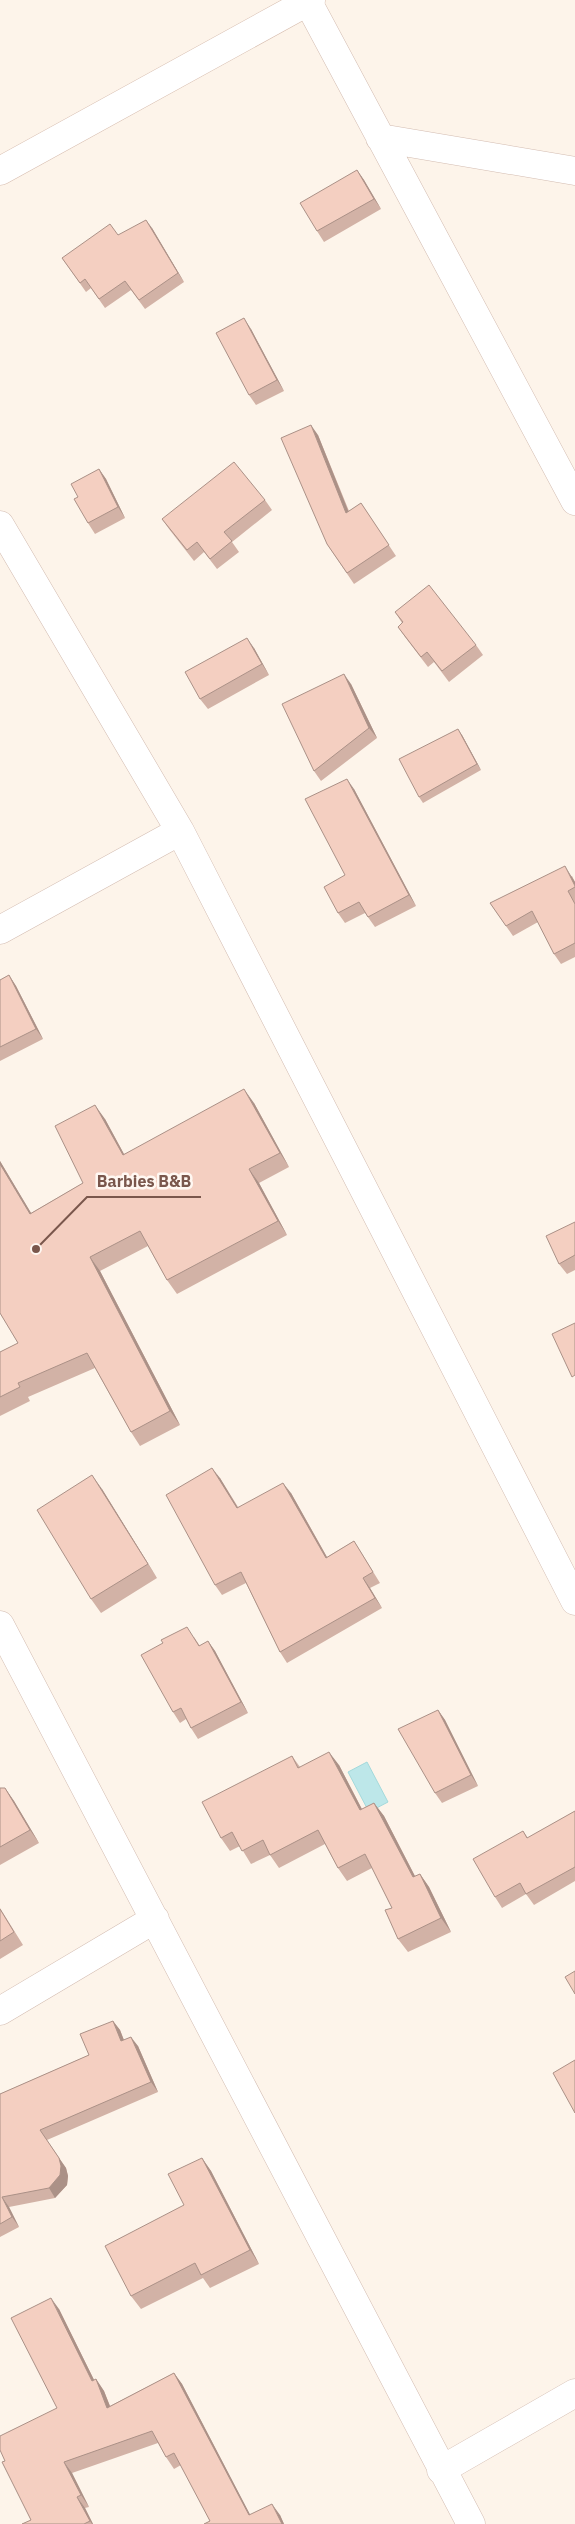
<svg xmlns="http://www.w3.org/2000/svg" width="575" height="2524" viewBox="0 0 575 2524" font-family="'IBM Plex Sans',sans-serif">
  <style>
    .water { fill: #bde7e9; stroke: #a3d9db }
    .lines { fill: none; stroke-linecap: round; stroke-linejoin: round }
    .street-casing { stroke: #d3bcb1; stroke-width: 29 }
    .secondary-casing { stroke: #d6bcae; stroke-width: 29 }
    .street { stroke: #fff; stroke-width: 28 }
    .secondary { stroke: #fff; stroke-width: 28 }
    .wall { fill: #d2b2a6 }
    .shaded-wall { fill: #ab9187 }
    .building { fill: #f4cfc1; stroke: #ab9187 }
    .leader { fill: none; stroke: #7a574c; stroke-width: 2 }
    .callout-dot { fill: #7a574c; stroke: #fff8f2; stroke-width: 2 }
    .callout-label { font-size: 16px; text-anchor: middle; font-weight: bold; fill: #7a574c; stroke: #fff8f2; stroke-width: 5; stroke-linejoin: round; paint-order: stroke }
  </style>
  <rect width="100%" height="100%" fill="#fdf4ea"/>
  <path class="water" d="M 367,1762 L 388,1802 L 369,1812 L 348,1772 Z"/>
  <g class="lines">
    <defs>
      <path id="street" d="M 308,2 L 575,501
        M 380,138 L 575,171
        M 0,525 L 180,831 L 575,1601
        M 0,930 L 180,831
        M 0,1625 L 471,2524
        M 0,2011 L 155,1919
        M 441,2470 L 575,2393"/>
      <path id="secondary" d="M 0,171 L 311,0"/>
    </defs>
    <use href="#street" class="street-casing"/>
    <use href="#secondary" class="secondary-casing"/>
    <use href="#street" class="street"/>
    <use href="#secondary" class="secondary"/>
  </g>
  <path class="wall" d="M 357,170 L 364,180 L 381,209 L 324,242 L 317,231 Z
    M 152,228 L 184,282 L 145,309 L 131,290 L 105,308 L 91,288 L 86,292 L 62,258 L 118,235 Z
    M 251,329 L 284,391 L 256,405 L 249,395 Z
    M 318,435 L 349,511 L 361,503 L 396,556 L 354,584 L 327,544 Z
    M 99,469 L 106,479 L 125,518 L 95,534 L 88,523 L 78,497 Z
    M 265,500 L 272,510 L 232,542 L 239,552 L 217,569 L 204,552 L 194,561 L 169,529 L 162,519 Z
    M 395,612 L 476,645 L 483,655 L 449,682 L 434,662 L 428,667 L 405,637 L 398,627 L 402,623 Z
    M 254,648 L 269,675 L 208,709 L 200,699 Z
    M 351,684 L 377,738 L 321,781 L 314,771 Z
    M 462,735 L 481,770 L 423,803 L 419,797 Z
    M 354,789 L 416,906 L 375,927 L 365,913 L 345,923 L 338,913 L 345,875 Z
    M 572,876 L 575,882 L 575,957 L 561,964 L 554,954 L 538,922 L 513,936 L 490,903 Z
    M 9,975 L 16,986 L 43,1039 L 0,1061 L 0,980 Z
    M 254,1103 L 289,1167 L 259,1183 L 287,1235 L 177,1294 L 167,1280 L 148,1246 L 100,1271 L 180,1425 L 140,1446 L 131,1432 L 95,1368 L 28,1397 L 30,1401 L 0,1416 L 0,1352 L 18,1343 L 0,1313 L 0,1161 L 31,1213 L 83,1183 L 105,1119 L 124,1154 Z
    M 575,1222 L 575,1270 L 567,1274 L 559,1264 Z
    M 220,1478 L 238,1507 L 291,1493 L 327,1557 L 354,1541 L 361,1552 L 380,1583 L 370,1588 L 382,1608 L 287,1663 L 280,1652 L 246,1583 L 222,1595 L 215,1585 Z
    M 102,1489 L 157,1578 L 101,1613 L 91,1599 Z
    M 194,1637 L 200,1646 L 208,1641 L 215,1651 L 248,1713 L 198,1739 L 191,1728 L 186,1719 L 180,1723 L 173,1712 Z
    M 438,1710 L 445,1720 L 478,1786 L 442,1803 L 435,1793 Z
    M 292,1756 L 300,1767 L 339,1765 L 362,1809 L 374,1803 L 384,1816 L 415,1876 L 420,1874 L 429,1887 L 451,1932 L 408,1952 L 398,1939 L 392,1908 L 372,1868 L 347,1881 L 338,1868 L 325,1844 L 279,1868 L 270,1855 L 251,1864 L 240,1846 L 230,1851 L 221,1838 Z
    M 0,1788 L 5,1788 L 14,1801 L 39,1843 L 0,1865 Z
    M 575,1811 L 575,1881 L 534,1905 L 526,1894 L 502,1908 L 495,1897 L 523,1831 L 528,1838 Z
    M 0,1908 L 23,1945 L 0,1959 Z
    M 113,2021 L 120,2030 L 124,2040 L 138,2046 L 158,2092 L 47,2140 L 66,2168 L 68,2176 L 67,2185 L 55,2198 L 9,2207 L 19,2227 L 0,2237 L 0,2094 L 89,2055 Z
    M 202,2158 L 211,2171 L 259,2264 L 210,2288 L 203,2278 L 141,2309 L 131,2296 L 184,2205 Z
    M 59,2309 L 94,2380 L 96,2379 L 104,2391 L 110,2406 L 174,2373 L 182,2384 L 250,2515 L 280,2515 L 284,2524 L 204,2524 L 210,2521 L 181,2465 L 174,2469 L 166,2457 L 158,2443 L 72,2473 L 89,2507 L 85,2508 L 93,2524 L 22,2524 L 31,2520 L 5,2461 L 57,2408 Z"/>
  <path class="shaded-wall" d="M 357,170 L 364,180 L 381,209 L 374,199 Z
    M 146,220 L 152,228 L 184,282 L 178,273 Z
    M 244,318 L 251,329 L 284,391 L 277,380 Z
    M 311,425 L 318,435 L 353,523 L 346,513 Z
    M 99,469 L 106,479 L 125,518 L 118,507 Z
    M 247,638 L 254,648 L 269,675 L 262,664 Z
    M 344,674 L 351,684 L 377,738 L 369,728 Z
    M 458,729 L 462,735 L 481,770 L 477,764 Z
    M 347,779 L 354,789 L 416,906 L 409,895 Z
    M 565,866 L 575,882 L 575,886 Z
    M 9,975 L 16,986 L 43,1039 L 36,1029 Z
    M 244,1089 L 254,1103 L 289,1167 L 280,1153 Z
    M 95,1105 L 105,1119 L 132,1169 L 123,1155 Z
    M 0,1161 L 40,1228 L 30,1214 L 0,1164 Z
    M 249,1169 L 259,1183 L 287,1235 L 278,1221 Z
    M 90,1257 L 100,1271 L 180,1425 L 170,1411 Z
    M 212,1468 L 220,1478 L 244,1518 L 237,1508 Z
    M 92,1475 L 102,1489 L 157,1578 L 148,1564 Z
    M 283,1483 L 291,1493 L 333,1568 L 326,1558 Z
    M 363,1578 L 370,1588 L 382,1608 L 375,1598 Z
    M 208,1641 L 215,1651 L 248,1713 L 241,1702 Z
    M 438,1710 L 445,1720 L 478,1786 L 471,1775 Z
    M 329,1752 L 339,1765 L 369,1823 L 360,1810 Z
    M 5,1788 L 14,1801 L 39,1843 L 30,1830 Z
    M 374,1803 L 384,1816 L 422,1890 L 413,1877 Z
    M 420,1874 L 429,1887 L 451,1932 L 441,1918 Z
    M 113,2021 L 120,2030 L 128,2051 L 121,2041 Z
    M 131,2037 L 138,2046 L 158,2092 L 151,2082 Z
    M 59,2158 L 66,2168 L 68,2176 L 67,2185 L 55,2198 L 49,2188 Z
    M 202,2158 L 211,2171 L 259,2264 L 250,2250 Z
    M 2,2197 L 9,2207 L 19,2227 L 12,2217 Z
    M 51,2298 L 59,2309 L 100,2392 L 92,2381 Z
    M 174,2373 L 182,2384 L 255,2524 L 249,2515 Z
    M 96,2379 L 104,2391 L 115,2419 L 107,2408 Z
    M 64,2462 L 72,2473 L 89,2507 L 81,2495 Z
    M 77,2497 L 85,2508 L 93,2524 L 92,2524 L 90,2521 Z
    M 272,2504 L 280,2515 L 284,2524 L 282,2524 Z"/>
  <path class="building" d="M 357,170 L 374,199 L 317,231 L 300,203 Z
    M 146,220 L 178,273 L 139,300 L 125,281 L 99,299 L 85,279 L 80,283 L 62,258 L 110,224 L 118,235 Z
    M 244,318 L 277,380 L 249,395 L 216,333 Z
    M 311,425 L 346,513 L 361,503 L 389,545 L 347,573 L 327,544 L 281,438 Z
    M 234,462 L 265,500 L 224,532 L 232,541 L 210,559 L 197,542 L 187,550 L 162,519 Z
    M 99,469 L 118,507 L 88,523 L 74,499 L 78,497 L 71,484 Z
    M 429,585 L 476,645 L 442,671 L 427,652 L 421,657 L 398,627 L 403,622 L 395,612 Z
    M 247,638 L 262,664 L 200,699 L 185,672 Z
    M 344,674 L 369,728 L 314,771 L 282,704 Z
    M 458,729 L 477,764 L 419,797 L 399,759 Z
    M 347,779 L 409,895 L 368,917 L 359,902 L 338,913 L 324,887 L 345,875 L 305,799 Z
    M 565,866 L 575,886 L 575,887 L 568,891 L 575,904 L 575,943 L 554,954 L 532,911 L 506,926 L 490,903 Z
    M 9,975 L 36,1029 L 0,1047 L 0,980 Z
    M 244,1089 L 280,1153 L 249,1169 L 278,1221 L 167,1280 L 140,1231 L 90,1257 L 170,1411 L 131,1432 L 87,1353 L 18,1383 L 20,1387 L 0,1397 L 0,1352 L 18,1343 L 0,1313 L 0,1164 L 30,1214 L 83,1183 L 55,1126 L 95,1105 L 123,1155 Z
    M 575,1222 L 575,1255 L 559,1264 L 546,1236 Z
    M 575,1323 L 575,1375 L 572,1377 L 552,1334 Z
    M 212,1468 L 237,1508 L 283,1483 L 326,1558 L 354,1541 L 373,1572 L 363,1578 L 375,1598 L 280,1652 L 241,1572 L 215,1585 L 166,1495 Z
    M 92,1475 L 148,1564 L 91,1599 L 37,1510 Z
    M 187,1627 L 199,1646 L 208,1641 L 241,1702 L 191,1728 L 181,1708 L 173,1712 L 141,1655 L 163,1643 L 161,1640 Z
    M 438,1710 L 471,1775 L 435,1793 L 398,1729 Z
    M 329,1752 L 360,1810 L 374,1803 L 413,1877 L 420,1874 L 441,1918 L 398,1939 L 385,1910 L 392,1908 L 365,1854 L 338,1868 L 318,1830 L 270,1855 L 263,1840 L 242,1851 L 232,1832 L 221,1838 L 202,1802 L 292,1756 L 298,1768 Z
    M 0,1788 L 5,1788 L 30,1830 L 0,1847 Z
    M 575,1811 L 575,1867 L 526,1894 L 520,1883 L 495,1897 L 473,1859 L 523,1831 L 527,1838 Z
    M 0,1909 L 14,1932 L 0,1941 Z
    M 575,1971 L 575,1994 L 565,1977 Z
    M 113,2021 L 121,2041 L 131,2037 L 151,2082 L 40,2130 L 59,2158 L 61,2166 L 60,2175 L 49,2188 L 2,2197 L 12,2217 L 0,2224 L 0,2094 L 89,2055 L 80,2034 Z
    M 575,2060 L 575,2113 L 553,2073 Z
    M 202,2158 L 250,2250 L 201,2275 L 195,2263 L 131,2296 L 105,2246 L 184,2205 L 168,2174 Z
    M 51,2298 L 92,2381 L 96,2379 L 107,2408 L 174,2373 L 249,2515 L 272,2504 L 282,2524 L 204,2524 L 210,2521 L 174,2453 L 166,2457 L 152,2431 L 64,2462 L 81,2495 L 77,2497 L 90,2521 L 84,2524 L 22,2524 L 31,2520 L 2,2462 L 5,2461 L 0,2450 L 0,2436 L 57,2408 L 11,2318 Z"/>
  <path class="leader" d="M36 1249L87 1197H201"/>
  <circle class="callout-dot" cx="36" cy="1249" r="5"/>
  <g class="callout-label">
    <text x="144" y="1187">Barbies B&amp;B</text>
  </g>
</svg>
